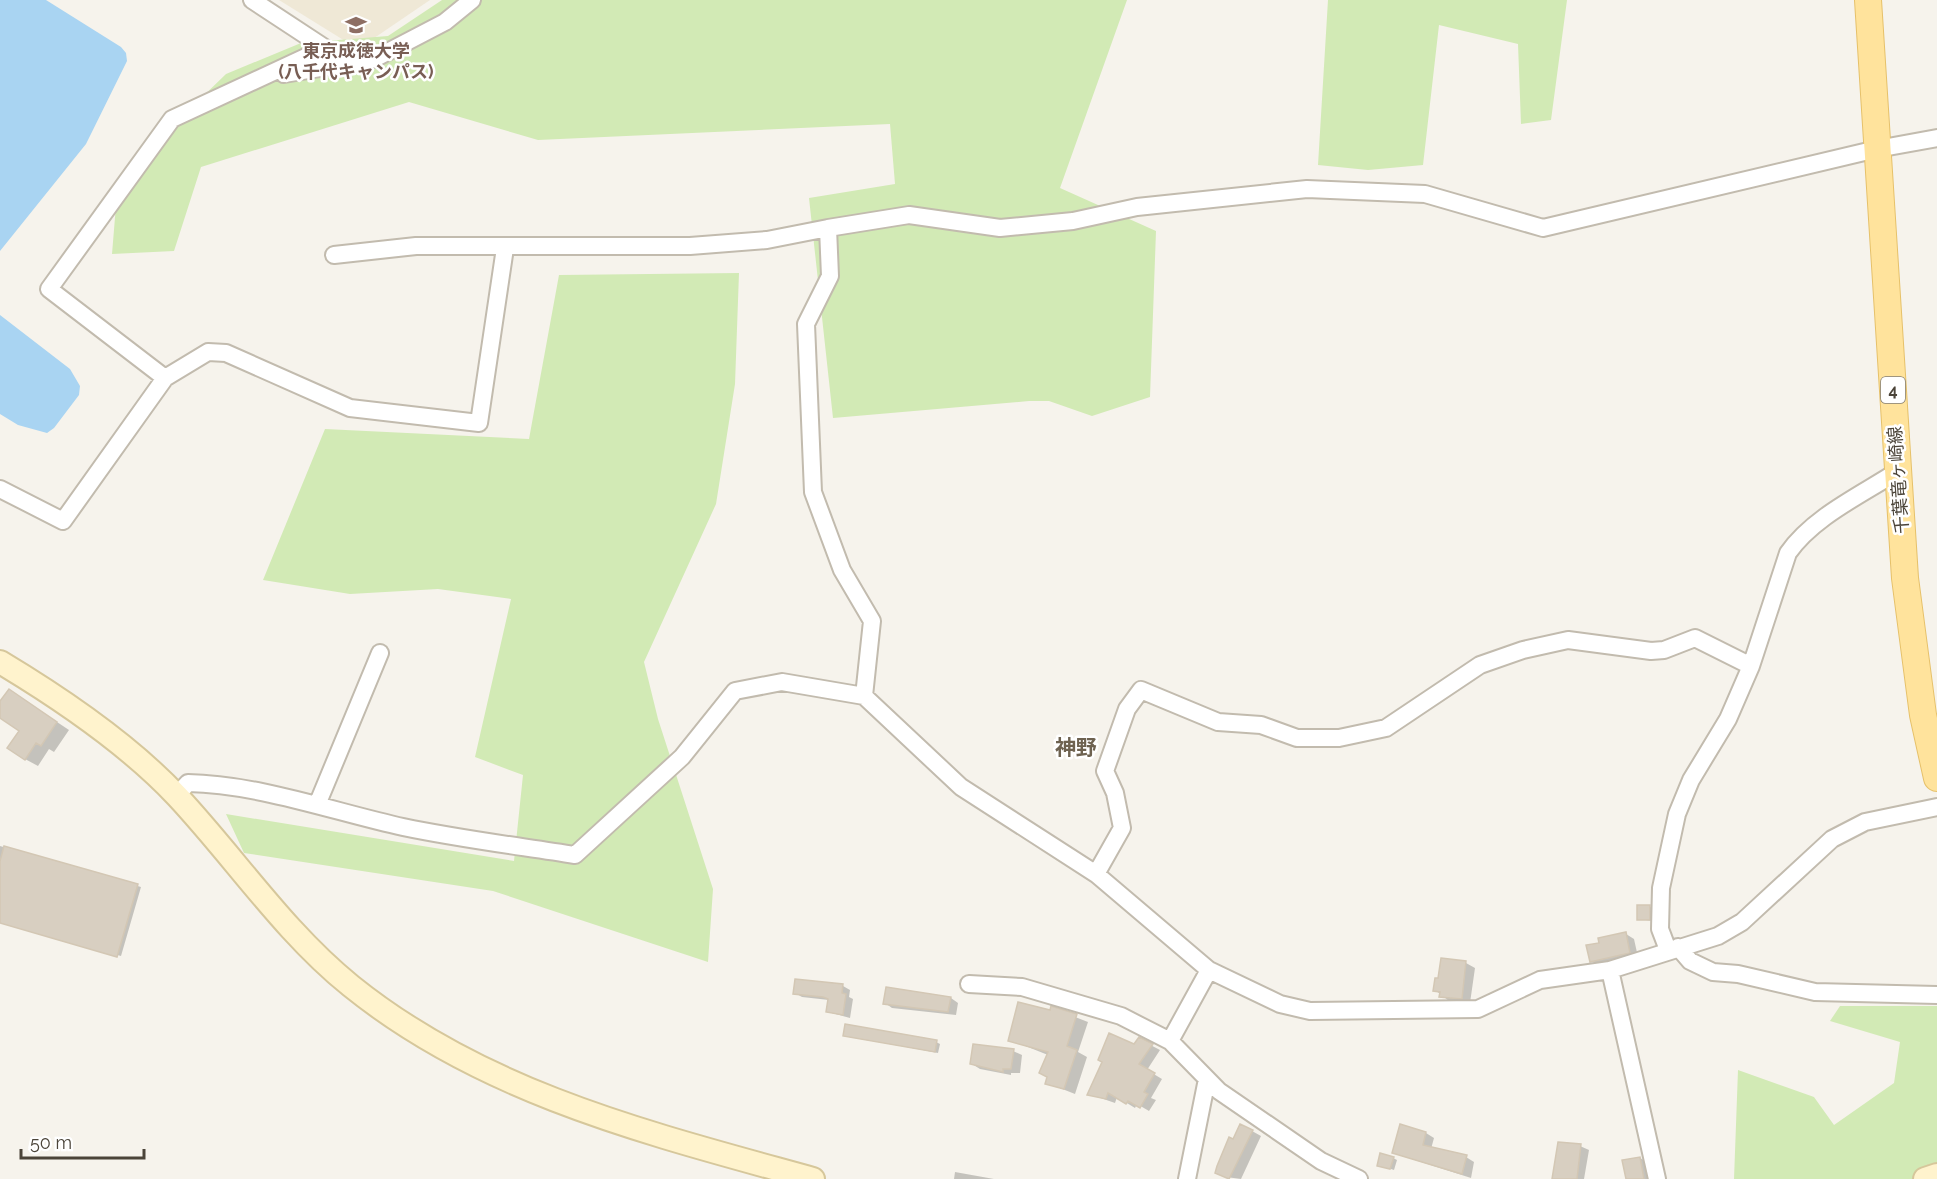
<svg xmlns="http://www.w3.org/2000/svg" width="1937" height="1179" viewBox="0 0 1937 1179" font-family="Raleway,'Noto Sans JP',sans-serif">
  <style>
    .education { fill: #efe8d6 }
    .green { fill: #d2eab5 }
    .water { fill: #a9d4f2 }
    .shadow { fill: #0003 }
    .building { fill: #d8cfc1; stroke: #d3c7b4; stroke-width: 1.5 }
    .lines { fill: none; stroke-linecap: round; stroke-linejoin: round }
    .street-casing { stroke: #c2bbae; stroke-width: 20 }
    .secondary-casing { stroke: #d6c79b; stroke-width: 26 }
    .primary-casing { stroke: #e6c16a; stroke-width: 28 }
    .street { stroke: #fff; stroke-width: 16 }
    .secondary { stroke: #fff3cd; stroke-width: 22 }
    .primary { stroke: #ffe39c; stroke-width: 26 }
    .labels { text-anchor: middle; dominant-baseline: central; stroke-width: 5; stroke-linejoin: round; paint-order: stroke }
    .shield { fill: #fff; stroke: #817c74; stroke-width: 1.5 }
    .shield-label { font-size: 16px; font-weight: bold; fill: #4b4439 }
    .education-label { font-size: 18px; font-weight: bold; fill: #785e54; stroke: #fff }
    .street-label { font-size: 18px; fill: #4b4439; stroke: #fff }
    .quarter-label { font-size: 21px; font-weight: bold; fill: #6e6250; stroke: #fff }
  </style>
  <rect width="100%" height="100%" fill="#f6f3ec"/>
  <path class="education" d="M 279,0 L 430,0 L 358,49 Z"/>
  <path class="green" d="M 442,0 L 1127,0 L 1060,188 L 1156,231 L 1150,397 L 1092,416 L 1049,401 L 1029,401 L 833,418 L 809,198 L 895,184 L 890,124 L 538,140 L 409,102 L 201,167 L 174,251 L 112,254 L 117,193 L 157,141 L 226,74 L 301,43 L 388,36 Z
    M 1328,0 L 1567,0 L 1551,120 L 1521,124 L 1518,44 L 1439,25 L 1423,165 L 1368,170 L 1318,165 Z
    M 739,273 L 735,384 L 716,504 L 644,662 L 658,719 L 713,889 L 708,962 L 493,891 L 244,853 L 226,814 L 514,861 L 523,775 L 475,757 L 511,599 L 438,589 L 350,594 L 263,580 L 325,429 L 529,439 L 559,275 Z
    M 1840,1006 L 1937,1006 L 1937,1173 L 1915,1179 L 1734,1179 L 1738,1070 L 1814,1097 L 1834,1125 L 1894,1083 L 1900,1042 L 1830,1021 Z"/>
  <path class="water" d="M 0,0 L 46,0 L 121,47 L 126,53 L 127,61 L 86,144 L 0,251 Z
    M 0,315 L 70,369 L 80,386 L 79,395 L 54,428 L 47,433 L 18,425 L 0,414 Z"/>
  <path class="shadow" d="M 21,698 L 69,730 L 54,752 L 49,749 L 38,766 L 25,759 L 21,731 L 0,717 L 0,704 Z
    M 0,846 L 141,887 L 121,956 L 0,922 Z
    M 1650,907 L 1653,909 L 1653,921 L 1638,919 Z
    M 1626,934 L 1634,939 L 1638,957 L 1600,966 L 1591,961 L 1601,944 Z
    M 1442,960 L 1466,963 L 1475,968 L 1470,1003 L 1449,1001 L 1435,990 L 1440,980 Z
    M 796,980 L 843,986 L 850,990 L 849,997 L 853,999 L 850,1018 L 828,1012 L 829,1000 L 802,997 L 795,993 Z
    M 951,998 L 958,1003 L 956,1015 L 892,1008 L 885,1003 Z
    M 1052,1008 L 1088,1022 L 1078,1052 L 1087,1057 L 1075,1094 L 1047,1083 L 1048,1055 L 1010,1040 Z
    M 844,1035 L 936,1042 L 940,1044 L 938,1053 Z
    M 1139,1039 L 1160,1050 L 1147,1070 L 1162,1079 L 1151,1098 L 1156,1100 L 1149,1111 L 1137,1104 L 1135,1108 L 1117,1097 L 1115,1103 L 1089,1094 Z
    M 1013,1051 L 1022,1055 L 1020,1073 L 1011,1073 L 1011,1075 L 980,1069 L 972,1064 Z
    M 1252,1131 L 1261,1136 L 1241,1179 L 1226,1177 L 1234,1141 Z
    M 1426,1133 L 1434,1138 L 1431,1149 L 1466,1157 L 1474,1162 L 1471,1178 L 1393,1153 Z
    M 1580,1146 L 1589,1150 L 1584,1179 L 1554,1179 Z
    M 1393,1158 L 1397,1160 L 1394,1170 L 1379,1165 Z
    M 1640,1158 L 1649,1163 L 1651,1179 L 1627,1179 Z
    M 955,1172 L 994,1179 L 954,1179 Z"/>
  <path class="building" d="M 9,689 L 57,722 L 41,746 L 36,743 L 25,760 L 7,748 L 19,731 L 0,718 L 0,701 Z
    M 4,846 L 138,884 L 117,957 L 0,923 L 0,861 Z
    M 1637,905 L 1650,905 L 1650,920 L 1637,920 Z
    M 1626,932 L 1630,953 L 1590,962 L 1586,945 L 1599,943 L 1598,938 Z
    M 1441,958 L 1466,961 L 1462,999 L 1439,997 L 1440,992 L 1433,991 L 1435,978 L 1438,978 Z
    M 795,979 L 843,984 L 842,993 L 846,994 L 843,1015 L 826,1012 L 828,999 L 823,997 L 793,994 Z
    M 886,987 L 951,997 L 948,1012 L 883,1004 Z
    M 1018,1002 L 1050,1010 L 1051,1006 L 1077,1014 L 1067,1046 L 1077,1050 L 1064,1089 L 1045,1084 L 1047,1077 L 1039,1073 L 1048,1052 L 1008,1041 Z
    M 845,1024 L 937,1040 L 935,1052 L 843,1036 Z
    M 1109,1033 L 1134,1044 L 1139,1037 L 1153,1044 L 1139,1064 L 1155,1073 L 1144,1092 L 1148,1094 L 1140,1108 L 1128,1101 L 1126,1104 L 1108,1093 L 1106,1099 L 1087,1095 L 1102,1062 L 1098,1060 Z
    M 973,1044 L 1014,1049 L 1011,1069 L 1003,1069 L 1003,1072 L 970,1064 Z
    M 1240,1124 L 1253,1130 L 1229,1179 L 1215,1173 L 1217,1166 L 1229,1137 L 1233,1139 Z
    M 1400,1124 L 1426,1132 L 1423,1145 L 1467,1155 L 1462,1174 L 1392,1153 Z
    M 1558,1142 L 1581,1144 L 1577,1179 L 1552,1179 Z
    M 1380,1153 L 1394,1157 L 1390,1169 L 1377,1166 Z
    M 1640,1157 L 1644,1179 L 1626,1179 L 1622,1160 Z"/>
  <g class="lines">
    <defs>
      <path id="street" d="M 284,74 L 374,59 L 445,22 L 472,0
        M 828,228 L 909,215 L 1000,228 L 1073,221 L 1137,207 L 1307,189 L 1425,194 L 1543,228 L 1877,149 L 1937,138
        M 334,255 L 416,246 L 690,246 L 767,240 L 828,228 L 830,276 L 806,324 L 813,492 L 842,570 L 872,621 L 864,696 L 961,787 L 1096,874 L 1209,970 L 1280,1004 L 1310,1011 L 1478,1009 L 1540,980 L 1610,970 L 1718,936 L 1742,922 L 1832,839 L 1865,822 L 1937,807
        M 165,378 L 208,352 L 226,353 L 350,408 L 479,423 L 505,248
        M 0,489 L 63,521 L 165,378 L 49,289 L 172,119 L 325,48 L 252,0
        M 176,796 L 188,783 C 257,784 335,812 403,827 C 460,839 518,846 575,855 L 682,757 L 735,691 L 782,682 L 864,696
        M 317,805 L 380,653
        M 1096,874 L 1122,828 L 1115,793 L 1105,771 L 1127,709 L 1141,690 L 1218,722 L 1261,725 L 1297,738 L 1339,738 L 1386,728 L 1480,665 L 1523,650 L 1568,640 L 1651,651 L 1664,650 L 1695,638 L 1751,666
        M 1678,947 L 1690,961 L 1713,972 L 1738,974 L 1815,992 L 1937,995
        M 1668,950 L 1660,929 L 1661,888 L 1677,814 L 1691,780 L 1728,719 L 1751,666 L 1788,553 C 1813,517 1861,495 1898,471
        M 1610,970 L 1657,1179
        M 969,984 L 1022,987 L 1121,1016 L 1170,1041 L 1219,1091 L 1321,1161 L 1359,1179
        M 1170,1041 L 1209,970
        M 1187,1179 L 1207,1079"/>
      <path id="secondary" d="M 0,662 C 60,698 129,745 177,796 C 235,858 284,932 351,986 C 485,1094 651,1134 813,1179
        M 1925,1179 L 1937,1175"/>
      <path id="primary" d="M 1868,0 L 1905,578 L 1923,715 L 1937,778"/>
    </defs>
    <use href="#street" class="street-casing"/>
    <use href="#secondary" class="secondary-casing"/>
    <use href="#primary" class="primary-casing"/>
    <use href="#street" class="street"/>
    <use href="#secondary" class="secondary"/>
    <use href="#primary" class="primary"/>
  </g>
  <defs>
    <symbol id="university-bare" viewBox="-9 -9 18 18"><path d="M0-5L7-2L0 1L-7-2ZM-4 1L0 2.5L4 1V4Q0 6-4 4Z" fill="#8d6e63" stroke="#fff" stroke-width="2.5" paint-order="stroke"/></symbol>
  </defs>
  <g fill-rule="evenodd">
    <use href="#university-bare" x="341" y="10" width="30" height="30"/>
  </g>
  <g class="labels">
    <rect class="shield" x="1881" y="377" width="24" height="26" rx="4.5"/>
    <g class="shield-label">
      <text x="1893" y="390">4</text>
    </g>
    <g class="education-label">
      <text x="356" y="50">東京成徳大学<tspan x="356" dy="21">(八千代キャンパス)</tspan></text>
    </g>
    <g class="street-label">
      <text transform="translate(1898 480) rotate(-94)">千葉竜ヶ崎線</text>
    </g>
    <g class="quarter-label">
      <text x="1076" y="747">神野</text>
    </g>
  </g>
  <path d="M21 1149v9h123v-9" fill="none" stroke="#4b4439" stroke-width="3"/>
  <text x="30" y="1149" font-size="18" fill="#4b4439" stroke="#ffffff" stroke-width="4.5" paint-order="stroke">50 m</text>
</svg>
